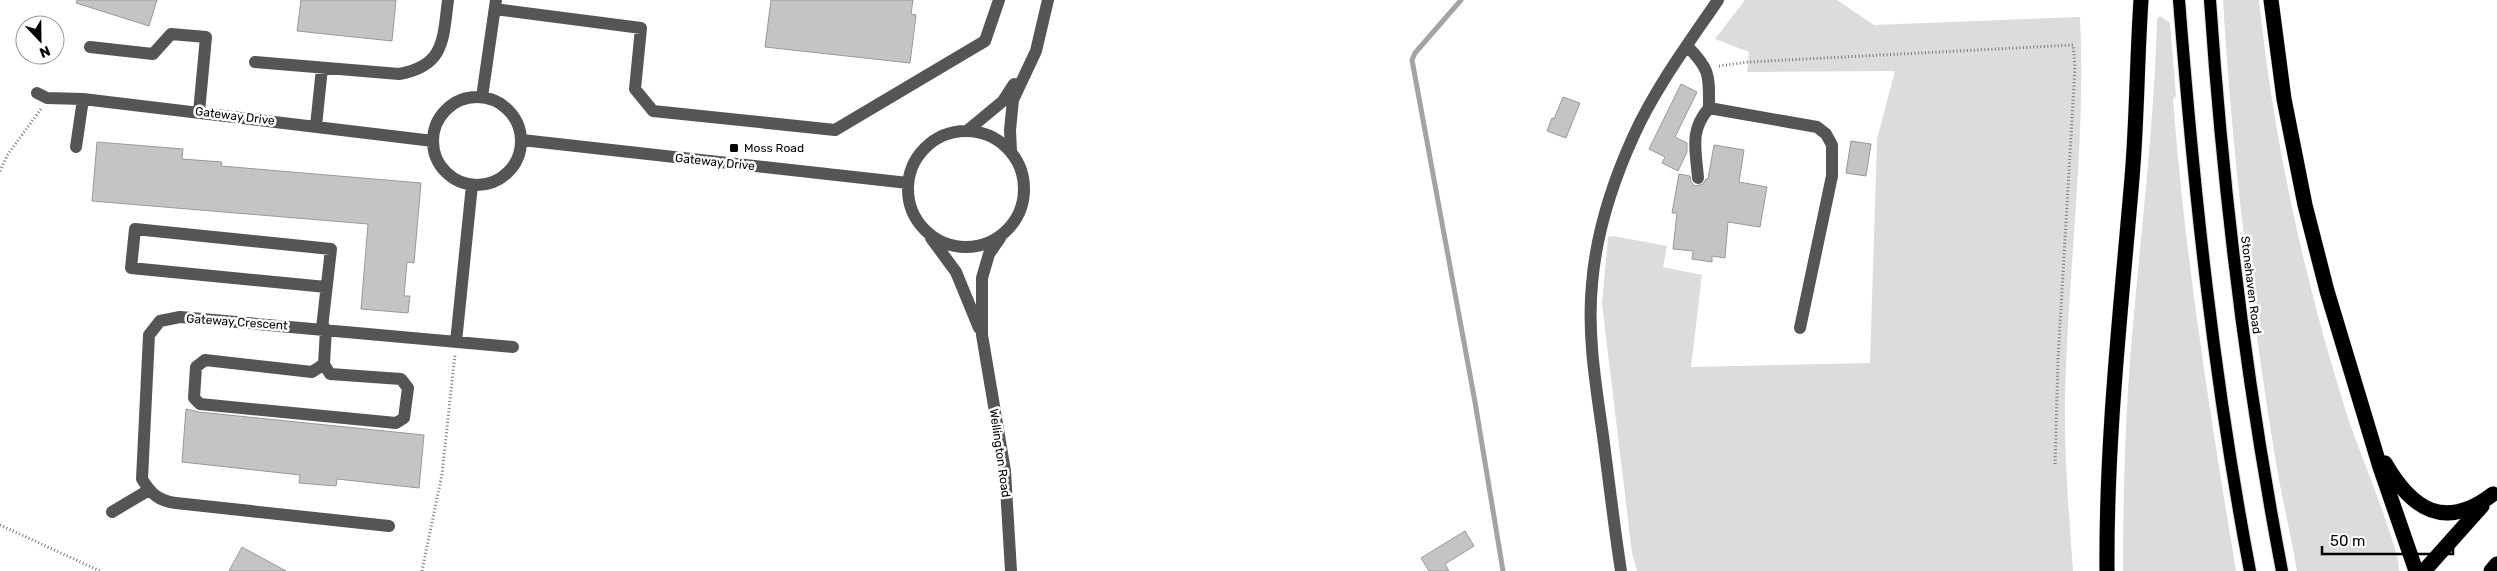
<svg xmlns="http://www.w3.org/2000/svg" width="2497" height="571" viewBox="0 0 2497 571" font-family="Rubik,sans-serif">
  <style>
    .green { fill: #dcdcdc }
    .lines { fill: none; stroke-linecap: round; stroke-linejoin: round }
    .stream { stroke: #a3a3a3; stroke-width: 5 }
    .building { fill: #c4c4c4; stroke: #999 }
    .major-casing { stroke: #dbdbdb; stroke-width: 14 }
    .highway-casing { stroke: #dbdbdb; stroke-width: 16 }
    .path { stroke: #777; stroke-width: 3; stroke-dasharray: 1 2.5; stroke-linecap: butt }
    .minor { stroke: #555; stroke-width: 12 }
    .major { stroke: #000; stroke-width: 12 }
    .highway { stroke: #000; stroke-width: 15 }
    .poi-dot { fill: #000; stroke: #fff; stroke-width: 2 }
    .labels { text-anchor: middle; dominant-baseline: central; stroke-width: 5; stroke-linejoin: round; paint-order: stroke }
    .street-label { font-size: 12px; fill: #000; stroke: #fff }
    .poi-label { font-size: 12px; fill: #000; stroke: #fff; text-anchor: start }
  </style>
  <rect width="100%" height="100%" fill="#fff"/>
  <path class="green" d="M 1745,0 L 1837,0 L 1874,25 L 2080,17 C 2086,144 2068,270 2065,397 C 2064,455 2069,513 2073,571 L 1637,571 L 1632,553 L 1602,304 L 1608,237 L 1613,236 L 1667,246 L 1663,267 L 1702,275 L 1691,367 L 1870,363 L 1877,139 L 1895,71 L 1747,72 L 1749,52 L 1715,39 Z
    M 2223,0 L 2259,0 C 2274,143 2305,284 2349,421 C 2357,445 2402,555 2399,571 L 2297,571 C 2291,535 2282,499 2276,463 C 2251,310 2232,155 2223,0 Z
    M 2160,16 L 2170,23 L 2176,96 L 2173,99 C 2185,258 2210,414 2236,571 L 2123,571 C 2123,496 2125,422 2131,348 C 2140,238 2154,130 2157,19 Z"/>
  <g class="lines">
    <path class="stream" d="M 1461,0 L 1415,53 L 1412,60 L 1475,402 L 1503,571"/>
  </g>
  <path class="building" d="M 77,0 L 157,0 L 149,26 L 76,3 Z
    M 301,0 L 396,0 L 392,41 L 297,31 Z
    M 771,0 L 913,0 L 911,14 L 916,15 L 910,63 L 765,47 Z
    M 1681,84 L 1697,92 L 1675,137 L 1687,143 L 1687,152 L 1678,171 L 1662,163 L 1665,157 L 1649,149 Z
    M 1563,97 L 1580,103 L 1566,138 L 1547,131 L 1552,118 L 1554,119 Z
    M 1851,141 L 1871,144 L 1866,176 L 1846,173 Z
    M 97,142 L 183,149 L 182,159 L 222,162 L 221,166 L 421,183 L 414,263 L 407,262 L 404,296 L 410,296 L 408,313 L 361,309 L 368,224 L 92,201 Z
    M 1714,145 L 1744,150 L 1739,182 L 1767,187 L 1760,227 L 1728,222 L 1725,258 L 1712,256 L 1712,262 L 1692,259 L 1693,251 L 1673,249 L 1677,213 L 1672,213 L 1679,174 L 1690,176 L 1691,182 L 1695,186 L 1703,184 L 1706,179 L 1708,179 Z
    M 186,409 L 199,412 L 424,435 L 419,488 L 337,479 L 336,486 L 299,483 L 300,475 L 182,462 Z
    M 1465,531 L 1474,546 L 1445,564 L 1449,571 L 1429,571 L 1421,558 Z
    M 242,547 L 286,571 L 229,571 Z"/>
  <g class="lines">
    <defs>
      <path id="major" d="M 2179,0 C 2194,192 2214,382 2250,571
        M 2210,0 C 2223,192 2246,382 2282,571"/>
      <path id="highway" d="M 2271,0 L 2284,99 L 2305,205 L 2327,291 L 2380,467 L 2416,571
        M 2385,463 C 2412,510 2445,531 2493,494
        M 2107,571 C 2106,439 2121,309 2132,178 C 2137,119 2137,59 2141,0
        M 2424,571 L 2482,506
        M 2491,571 L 2497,564"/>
    </defs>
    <use href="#major" class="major-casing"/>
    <use href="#highway" class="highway-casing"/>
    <path class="path" d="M 1719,66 L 1748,62 L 2073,45 L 2075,68 L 2058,359 L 2055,466
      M 0,171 L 8,154 L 41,109
      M 0,525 L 100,571
      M 422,571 L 442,474 L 455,354"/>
    <path class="minor" d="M 495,9 L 641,28 L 635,89 L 653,111 L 835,130 L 985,41 L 999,0
      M 1687,46 C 1711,70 1709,76 1709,108 L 1817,127 L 1826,134 L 1832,145 L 1832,176 L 1800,328
      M 90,47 L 153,54 L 171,34 L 206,37 L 199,112
      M 255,62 L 399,74 C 445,66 443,39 448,0
      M 37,93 L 47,98 L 83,99 L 433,141
      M 482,97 L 496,0
      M433 141a44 44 0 1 1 88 0a44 44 0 1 1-88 0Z
      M 316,126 L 322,68
      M 968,130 L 1003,101 L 1014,84
      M908 189a58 58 0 1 1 116 0a58 58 0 1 1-116 0Z
      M 522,140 L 908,183
      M 76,147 L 83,99
      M 1011,151 L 1010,130 L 1013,100 L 1036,51 L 1048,0
      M 1698,178 C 1696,150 1689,131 1709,108
      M 931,238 L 956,272 L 979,328
      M 1000,238 L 989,254 L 982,278 L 982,335 L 1005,471 L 1011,571
      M 322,328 L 331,249 L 135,229 L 131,268 L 326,287
      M 456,342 L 472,185
      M 324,364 L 312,372 L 205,360 L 196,367 L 194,398 L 200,404 L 396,423 L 404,418 L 408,388 L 401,379 L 330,374 L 324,364 L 326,329
      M 112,512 L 149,490
      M 389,526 L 176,503 C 159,501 151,494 142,479 L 149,335 L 160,321 L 180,317 L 513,347
      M 1621,571 C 1614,526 1609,481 1603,436 C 1596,386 1587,335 1592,284 C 1596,234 1613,181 1634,135 C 1656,87 1688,44 1718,0"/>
    <use href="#major" class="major"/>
    <use href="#highway" class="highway"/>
  </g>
  <rect class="poi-dot" x="729" y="143" width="10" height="10" rx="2.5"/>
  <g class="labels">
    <g class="street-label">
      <text transform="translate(235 116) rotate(7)">Gateway Drive</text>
      <text transform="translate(715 162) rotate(6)">Gateway Drive</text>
      <text transform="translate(2251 285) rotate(83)">Stonehaven Road</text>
      <text transform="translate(237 322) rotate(4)">Gateway Crescent</text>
      <text transform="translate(1000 453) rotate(82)">Wellington Road</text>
    </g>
    <g class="poi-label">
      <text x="744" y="148">Moss Road</text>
    </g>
  </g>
  <g transform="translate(40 40) rotate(158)"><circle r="24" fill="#ffffff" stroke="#999999"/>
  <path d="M0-4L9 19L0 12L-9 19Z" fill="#000000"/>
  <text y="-8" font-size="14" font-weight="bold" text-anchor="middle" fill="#000000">N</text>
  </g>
  <path d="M2322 546v8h131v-8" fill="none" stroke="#000000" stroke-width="2.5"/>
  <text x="2330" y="546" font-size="15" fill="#000000" stroke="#ffffff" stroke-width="4" paint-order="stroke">50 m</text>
</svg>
